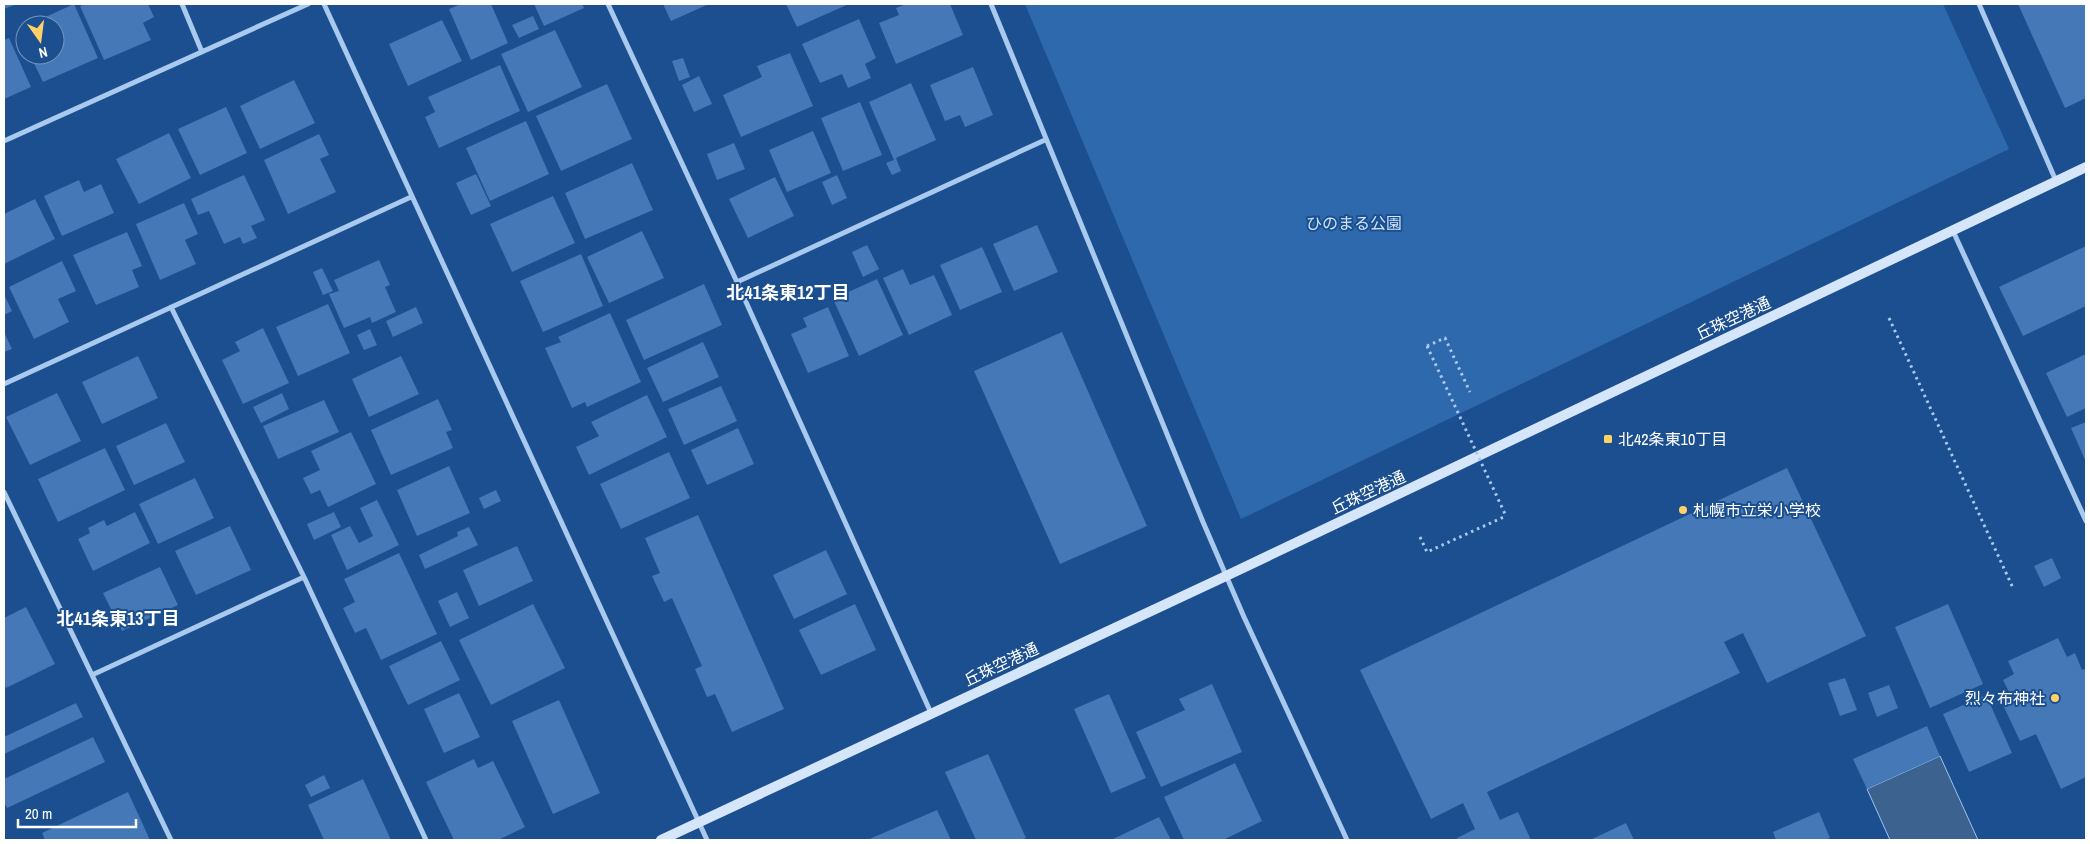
<svg xmlns="http://www.w3.org/2000/svg" width="2090" height="844" viewBox="0 0 2090 844" font-family="'Archivo Narrow','Noto Sans JP',sans-serif">
  <style>
    .green { fill: #2e69ad }
    .water { fill: #3c6290; stroke: #9cc4f0 }
    .building { fill: #4478b7 }
    .lines { fill: none; stroke-linecap: round; stroke-linejoin: round }
    .path { stroke: #a9c9ee; stroke-width: 3; stroke-dasharray: 2.5 4; stroke-linecap: butt }
    .street { stroke: #a9c9ee; stroke-width: 5 }
    .secondary { stroke: #d6e6fa; stroke-width: 10 }
    .path-bridge { stroke: #a9c9ee; stroke-width: 3; stroke-dasharray: 2.5 4; stroke-linecap: butt }
    .poi-dot { fill: #ffd166; stroke: #1b4f8f; stroke-width: 2 }
    .labels { text-anchor: middle; dominant-baseline: central; stroke-width: 4; stroke-linejoin: round; paint-order: stroke }
    .park-label { font-size: 16px; fill: #cfe3fa; stroke: #1b4f8f }
    .street-label { font-size: 16px; fill: #fff; stroke: #1b4f8f }
    .poi-label { font-size: 16px; fill: #fff; stroke: #1b4f8f; text-anchor: start }
    .neighbourhood-label { font-size: 18px; font-weight: bold; fill: #fff; stroke: #1b4f8f }
  </style>
  <rect width="100%" height="100%" fill="#1b4f8f"/>
  <path class="green" d="M 1025,4 L 1943,4 L 2009,149 L 1241,519 Z"/>
  <path class="water" d="M 1940,756 L 1978,840 L 1890,840 L 1867,789 Z"/>
  <path class="building" d="M 4,4 L 17,4 L 4,9 Z
    M 74,4 L 98,58 L 43,82 L 30,55 L 55,55 L 55,25 L 28,25 Z
    M 86,4 L 148,4 L 154,17 L 143,23 L 151,40 L 104,60 L 80,6 Z
    M 461,4 L 491,4 L 508,43 L 471,60 L 449,9 Z
    M 534,4 L 582,4 L 584,8 L 544,26 Z
    M 663,4 L 709,4 L 671,21 Z
    M 786,4 L 849,4 L 797,27 Z
    M 906,4 L 950,4 L 963,35 L 896,64 L 879,23 L 899,15 L 896,8 Z
    M 2018,4 L 2086,4 L 2086,98 L 2065,108 Z
    M 533,16 L 539,29 L 519,38 L 512,25 Z
    M 859,19 L 876,58 L 865,64 L 871,78 L 848,88 L 842,74 L 820,83 L 802,44 Z
    M 442,20 L 462,61 L 408,86 L 389,44 Z
    M 25,27 L 25,44 L 19,29 Z
    M 555,30 L 582,87 L 528,112 L 501,54 Z
    M 9,38 L 31,87 L 4,99 L 4,40 Z
    M 790,53 L 813,106 L 741,137 L 723,95 L 762,77 L 757,66 Z
    M 683,58 L 690,77 L 679,81 L 672,61 Z
    M 500,65 L 520,111 L 439,148 L 425,117 L 435,112 L 428,97 Z
    M 973,67 L 993,115 L 965,127 L 960,115 L 945,121 L 930,85 Z
    M 699,76 L 712,104 L 694,112 L 682,85 Z
    M 294,80 L 315,123 L 260,149 L 240,106 Z
    M 911,83 L 936,140 L 896,158 L 901,171 L 892,175 L 886,163 L 894,160 L 869,102 Z
    M 607,84 L 632,139 L 561,171 L 536,116 Z
    M 860,102 L 882,155 L 843,171 L 821,118 Z
    M 226,107 L 247,153 L 200,175 L 178,129 Z
    M 526,121 L 549,174 L 490,201 L 466,148 Z
    M 813,131 L 831,173 L 787,192 L 769,150 Z
    M 169,133 L 191,178 L 139,204 L 116,159 Z
    M 319,134 L 329,155 L 320,159 L 336,192 L 288,214 L 264,160 Z
    M 734,143 L 745,169 L 717,180 L 707,154 Z
    M 632,163 L 653,210 L 585,239 L 565,193 Z
    M 476,174 L 491,206 L 471,215 L 456,183 Z
    M 244,175 L 265,220 L 251,226 L 257,238 L 243,244 L 240,237 L 224,244 L 209,211 L 198,215 L 191,199 Z
    M 837,175 L 847,198 L 832,205 L 822,182 Z
    M 775,177 L 794,216 L 748,238 L 729,199 Z
    M 79,180 L 84,192 L 101,184 L 114,213 L 62,236 L 44,196 Z
    M 553,196 L 575,243 L 512,272 L 490,224 Z
    M 35,199 L 55,239 L 4,264 L 4,214 Z
    M 184,203 L 198,234 L 185,240 L 196,264 L 160,280 L 136,224 Z
    M 1037,225 L 1058,272 L 1014,291 L 993,244 Z
    M 642,231 L 664,278 L 609,303 L 587,257 Z
    M 127,232 L 142,266 L 132,270 L 139,287 L 96,305 L 73,255 Z
    M 867,245 L 879,269 L 863,277 L 852,252 Z
    M 2086,246 L 2086,306 L 2023,336 L 1999,287 Z
    M 982,247 L 1002,292 L 960,310 L 940,265 Z
    M 581,254 L 603,306 L 543,332 L 520,281 Z
    M 379,260 L 390,285 L 385,287 L 396,312 L 372,323 L 370,317 L 344,328 L 329,294 L 339,291 L 334,280 Z
    M 62,261 L 76,291 L 58,299 L 69,322 L 34,339 L 9,287 Z
    M 322,268 L 333,291 L 323,295 L 313,272 Z
    M 903,269 L 910,285 L 934,275 L 952,315 L 909,335 L 883,278 Z
    M 877,279 L 903,335 L 859,356 L 833,299 Z
    M 704,284 L 722,325 L 644,360 L 626,320 Z
    M 4,294 L 12,311 L 4,315 Z
    M 328,304 L 350,353 L 298,376 L 276,327 Z
    M 416,307 L 423,323 L 393,337 L 386,321 Z
    M 828,307 L 849,356 L 808,373 L 791,334 L 807,327 L 803,318 Z
    M 610,313 L 641,382 L 587,407 L 585,402 L 572,408 L 545,348 L 561,342 L 558,337 Z
    M 263,328 L 289,383 L 243,404 L 222,360 L 240,351 L 235,342 Z
    M 370,329 L 377,345 L 364,350 L 357,335 Z
    M 4,332 L 12,349 L 4,352 Z
    M 1062,332 L 1147,526 L 1060,564 L 974,371 Z
    M 703,342 L 719,377 L 663,402 L 647,368 Z
    M 2086,354 L 2086,408 L 2067,417 L 2046,373 Z
    M 138,356 L 158,398 L 102,424 L 82,382 Z
    M 401,356 L 419,394 L 369,417 L 352,379 Z
    M 721,386 L 737,421 L 684,445 L 668,409 Z
    M 57,393 L 81,441 L 30,465 L 6,417 Z
    M 282,393 L 289,409 L 261,423 L 253,407 Z
    M 647,395 L 667,437 L 589,475 L 576,447 L 599,436 L 591,422 Z
    M 438,399 L 452,430 L 446,432 L 453,448 L 391,475 L 371,430 Z
    M 324,400 L 339,432 L 278,459 L 263,426 Z
    M 2086,422 L 2086,462 L 2071,428 Z
    M 166,423 L 185,462 L 134,485 L 116,446 Z
    M 738,428 L 754,464 L 707,485 L 691,450 Z
    M 351,432 L 376,484 L 328,507 L 320,490 L 311,494 L 303,478 L 320,470 L 311,451 Z
    M 105,448 L 125,490 L 58,522 L 38,479 Z
    M 669,452 L 690,498 L 621,529 L 600,484 Z
    M 449,466 L 470,513 L 417,536 L 397,490 Z
    M 1787,468 L 1866,636 L 1767,683 L 1743,633 L 1724,642 L 1740,673 L 1487,792 L 1500,820 L 1518,812 L 1531,840 L 1458,840 L 1457,838 L 1475,829 L 1463,803 L 1431,819 L 1360,670 Z
    M 195,478 L 214,518 L 158,544 L 139,504 Z
    M 496,490 L 501,501 L 484,509 L 479,498 Z
    M 377,500 L 399,545 L 347,570 L 331,535 L 350,526 L 359,543 L 373,536 L 360,508 Z
    M 135,512 L 150,543 L 93,571 L 78,539 L 90,533 L 88,528 L 104,520 L 107,526 Z
    M 334,512 L 341,527 L 314,540 L 307,524 Z
    M 698,515 L 784,709 L 732,732 L 715,694 L 707,697 L 695,669 L 702,666 L 672,598 L 664,602 L 652,576 L 660,573 L 645,538 Z
    M 230,526 L 251,570 L 196,595 L 175,551 Z
    M 469,527 L 478,545 L 425,569 L 419,555 L 458,536 L 457,532 Z
    M 517,546 L 533,581 L 479,606 L 463,570 Z
    M 826,550 L 847,594 L 794,619 L 773,575 Z
    M 399,553 L 437,634 L 381,660 L 366,628 L 355,633 L 343,608 L 355,602 L 344,579 Z
    M 2052,558 L 2061,578 L 2044,587 L 2034,566 Z
    M 160,567 L 178,605 L 122,631 L 103,593 Z
    M 457,592 L 469,618 L 450,627 L 438,601 Z
    M 533,604 L 565,668 L 491,705 L 459,640 Z
    M 855,604 L 876,650 L 821,675 L 799,630 Z
    M 1948,604 L 1983,684 L 1930,708 L 1895,627 Z
    M 26,607 L 55,664 L 6,688 L 4,683 L 4,618 Z
    M 2058,638 L 2067,657 L 2075,653 L 2082,670 L 2086,668 L 2086,777 L 2061,789 L 2036,734 L 2020,741 L 2003,705 L 2013,700 L 2003,680 L 2014,674 L 2008,661 Z
    M 441,641 L 460,680 L 408,705 L 389,666 Z
    M 1845,678 L 1857,710 L 1840,716 L 1828,683 Z
    M 1212,684 L 1242,752 L 1161,787 L 1136,732 L 1185,710 L 1179,699 Z
    M 1889,685 L 1898,708 L 1877,717 L 1868,693 Z
    M 459,693 L 480,737 L 444,753 L 424,709 Z
    M 1109,694 L 1146,778 L 1111,793 L 1074,709 Z
    M 1986,695 L 2012,753 L 1969,772 L 1943,714 Z
    M 559,700 L 600,793 L 553,814 L 512,721 Z
    M 76,703 L 83,717 L 4,754 L 4,737 Z
    M 1927,726 L 1940,756 L 1867,789 L 1853,759 Z
    M 93,737 L 105,762 L 7,808 L 4,802 L 4,779 Z
    M 988,754 L 1026,838 L 1021,840 L 976,840 L 945,772 Z
    M 474,759 L 478,768 L 493,761 L 525,827 L 498,840 L 454,840 L 426,782 Z
    M 1235,763 L 1262,821 L 1223,840 L 1184,840 L 1164,797 Z
    M 324,775 L 330,788 L 311,797 L 305,785 Z
    M 363,779 L 391,840 L 324,840 L 308,805 Z
    M 128,792 L 150,840 L 45,840 L 42,833 Z
    M 937,810 L 951,840 L 867,840 Z
    M 1819,812 L 1830,838 L 1824,840 L 1776,840 L 1773,832 Z
    M 1159,817 L 1171,840 L 1111,840 Z
    M 1626,823 L 1634,840 L 1590,840 Z"/>
  <g class="lines">
    <path class="path" d="M 1889,318 L 2013,588
      M 1427,346 L 1445,338 L 1470,392
      M 1420,537 L 1427,552 L 1506,516"/>
    <path class="street" d="M 182,4 L 202,52
      M 324,4 L 707,840
      M 608,4 L 737,282 L 931,713
      M 991,4 L 1203,522 L 1244,617 L 1347,840
      M 1979,4 L 2056,181
      M 4,141 L 308,4
      M 1953,231 L 2086,521
      M 737,282 L 1045,140
      M 4,384 L 411,197
      M 4,492 L 92,675 L 304,577 L 171,307
      M 304,577 L 426,840
      M 92,675 L 171,840"/>
    <path class="secondary" d="M 661,840 L 1226,576 L 2086,167"/>
    <path class="path-bridge" d="M 1427,346 L 1506,516"/>
  </g>
  <g class="poi-dot">
    <rect x="1603" y="434" width="10" height="10" rx="2.5"/>
    <circle cx="1683" cy="510" r="5"/>
    <circle cx="2055" cy="698" r="5"/>
  </g>
  <g class="labels">
    <g class="park-label">
      <text x="1354" y="223">ひのまる公園</text>
    </g>
    <g class="street-label">
      <text transform="translate(1733 318) rotate(-25)">丘珠空港通</text>
      <text transform="translate(1368 492) rotate(-25)">丘珠空港通</text>
      <text transform="translate(1001 664) rotate(-25)">丘珠空港通</text>
    </g>
    <g class="poi-label">
      <text x="1618" y="439">北42条東10丁目</text>
      <text x="1693" y="510">札幌市立栄小学校</text>
      <text x="2045" y="698" text-anchor="end">烈々布神社</text>
    </g>
    <g class="neighbourhood-label">
      <text x="788" y="292">北41条東12丁目</text>
      <text x="118" y="618">北41条東13丁目</text>
    </g>
  </g>
  <rect width="2090" height="844" fill="none" stroke="#ffffff" stroke-width="10"/>
  <g transform="translate(40 40) rotate(166)"><circle r="24" fill="#1b4f8f" stroke="#7695bc"/>
  <path d="M0-4L9 19L0 12L-9 19Z" fill="#ffd166"/>
  <text y="-8" font-size="14" font-weight="bold" text-anchor="middle" fill="#ffffff">N</text>
  </g>
  <path d="M18 819v8h118v-8" fill="none" stroke="#ffffff" stroke-width="2.5"/>
  <text x="25" y="819" font-size="15" fill="#ffffff" stroke="#1b4f8f" stroke-width="4" paint-order="stroke">20 m</text>
</svg>
